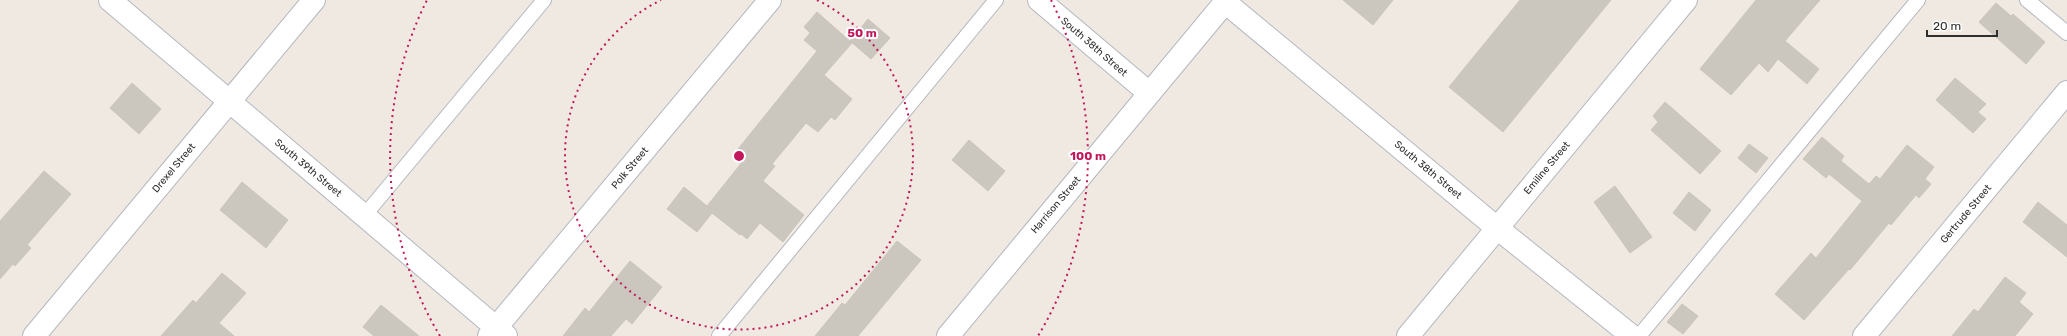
<svg xmlns="http://www.w3.org/2000/svg" width="2067" height="336" viewBox="0 0 2067 336" font-family="Rubik,sans-serif">
  <style>
    .building { fill: #cbc7bf; stroke: #cbc5ba }
    .lines { fill: none; stroke-linecap: round; stroke-linejoin: round }
    .lane-casing { stroke: #b4b7c1; stroke-width: 16 }
    .street-casing { stroke: #b4b7c1; stroke-width: 24 }
    .secondary-casing { stroke: #b4b7c1; stroke-width: 24 }
    .lane { stroke: #fff; stroke-width: 14 }
    .street { stroke: #fff; stroke-width: 22 }
    .secondary { stroke: #fff; stroke-width: 22 }
    .ring { fill: none; stroke: #c2185b; stroke-width: 2; stroke-dasharray: 2 4 }
    .labels { text-anchor: middle; dominant-baseline: central; stroke-width: 4; stroke-linejoin: round; paint-order: stroke }
    .street-label { font-size: 10px; fill: #2e2e2e; stroke: #fff }
    .centre { fill: #c2185b; stroke: #fff; stroke-width: 2 }
    .ring-label { font-size: 12px; text-anchor: middle; font-weight: bold; fill: #c2185b; stroke: #fff; stroke-width: 4; stroke-linejoin: round; paint-order: stroke }
  </style>
  <rect width="100%" height="100%" fill="#efe9e1"/>
  <path class="building" d="M 1343,0 L 1393,0 L 1373,25 Z
    M 1520,0 L 1611,0 L 1503,132 L 1449,87 Z
    M 1756,0 L 1820,0 L 1785,41 L 1819,69 L 1807,84 L 1778,59 L 1768,72 L 1759,63 L 1731,95 L 1700,69 Z
    M 1996,3 L 2011,16 L 2013,14 L 2045,42 L 2026,64 L 1979,22 Z
    M 817,12 L 852,43 L 824,75 L 852,99 L 835,120 L 831,117 L 818,132 L 806,123 L 772,164 L 775,166 L 763,181 L 804,215 L 783,242 L 760,223 L 747,239 L 741,234 L 740,235 L 712,213 L 697,232 L 667,209 L 684,187 L 707,206 L 743,161 L 734,154 L 817,51 L 804,40 L 810,33 L 804,27 Z
    M 868,19 L 890,38 L 871,59 L 850,41 Z
    M 1955,78 L 1986,104 L 1978,112 L 1986,119 L 1973,133 L 1936,100 Z
    M 132,83 L 161,109 L 139,134 L 110,108 Z
    M 1665,102 L 1721,151 L 1700,174 L 1651,130 L 1658,122 L 1653,116 Z
    M 1822,137 L 1844,156 L 1841,161 L 1869,184 L 1876,176 L 1880,179 L 1907,145 L 1934,167 L 1925,179 L 1931,184 L 1919,198 L 1916,195 L 1891,225 L 1889,223 L 1850,270 L 1849,269 L 1804,320 L 1775,294 L 1811,253 L 1816,258 L 1862,201 L 1829,174 L 1826,178 L 1803,159 Z
    M 969,140 L 1005,171 L 988,191 L 952,160 Z
    M 1749,144 L 1768,158 L 1756,173 L 1738,158 Z
    M 44,171 L 71,194 L 27,245 L 31,248 L 15,266 L 13,264 L 0,279 L 0,221 Z
    M 242,182 L 288,220 L 266,248 L 220,210 Z
    M 1615,186 L 1652,237 L 1630,253 L 1594,202 Z
    M 1689,192 L 1711,210 L 1695,231 L 1673,213 Z
    M 2038,202 L 2067,225 L 2067,257 L 2023,222 Z
    M 897,241 L 921,260 L 858,336 L 815,336 L 842,303 L 845,305 Z
    M 630,261 L 662,287 L 632,324 L 626,319 L 611,336 L 563,336 L 585,308 L 589,312 Z
    M 222,273 L 246,293 L 219,323 L 234,336 L 161,336 L 193,300 L 196,303 Z
    M 2005,277 L 2026,293 L 2019,302 L 2033,314 L 2015,336 L 1952,336 L 1974,309 L 1978,312 Z
    M 1682,304 L 1698,316 L 1683,334 L 1667,322 Z
    M 381,305 L 419,336 L 374,336 L 363,327 Z"/>
  <g class="lines">
    <defs>
      <path id="lane" d="M 2027,0 L 2067,33
        M 364,216 L 544,0
        M 719,336 L 996,0
        M 1639,336 L 1918,0"/>
      <path id="street" d="M 110,0 L 506,336
        M 1039,0 L 1149,93
        M 1225,2 L 1497,228 L 1632,336
        M 34,336 L 314,0
        M 489,336 L 770,0
        M 1408,336 L 1686,0
        M 1864,336 L 2067,92"/>
      <path id="secondary" d="M 948,336 L 1227,0"/>
    </defs>
    <use href="#lane" class="lane-casing"/>
    <use href="#street" class="street-casing"/>
    <use href="#secondary" class="secondary-casing"/>
    <use href="#lane" class="lane"/>
    <use href="#street" class="street"/>
    <use href="#secondary" class="secondary"/>
  </g>
  <g class="ring">
    <path d="M817 0A174 174 0 1 1 661 0"/>
    <path d="M440 336A349 349 0 0 1 427 0M1051 0A349 349 0 0 1 1038 336"/>
  </g>
  <g class="labels">
    <g class="street-label">
      <text transform="translate(1094 47) rotate(41)">South 38th Street</text>
      <text transform="translate(174 168) rotate(-50)">Drexel Street</text>
      <text transform="translate(308 168) rotate(40)">South 39th Street</text>
      <text transform="translate(630 168) rotate(-50)">Polk Street</text>
      <text transform="translate(1547 168) rotate(-50)">Emiline Street</text>
      <text transform="translate(1428 170) rotate(40)">South 38th Street</text>
      <text transform="translate(1056 205) rotate(-50)">Harrison Street</text>
      <text transform="translate(1966 214) rotate(-50)">Gertrude Street</text>
    </g>
  </g>
  <circle cx="739" cy="156" r="6" class="centre"/>
  <g class="ring-label">
    <text x="862" y="37">50 m</text>
    <text x="1088" y="160">100 m</text>
  </g>
  <path d="M1927 30v6h70v-6" fill="none" stroke="#2e2e2e" stroke-width="2"/>
  <text x="1933" y="30" font-size="12" fill="#2e2e2e" stroke="#ffffff" stroke-width="3" paint-order="stroke">20 m</text>
</svg>
